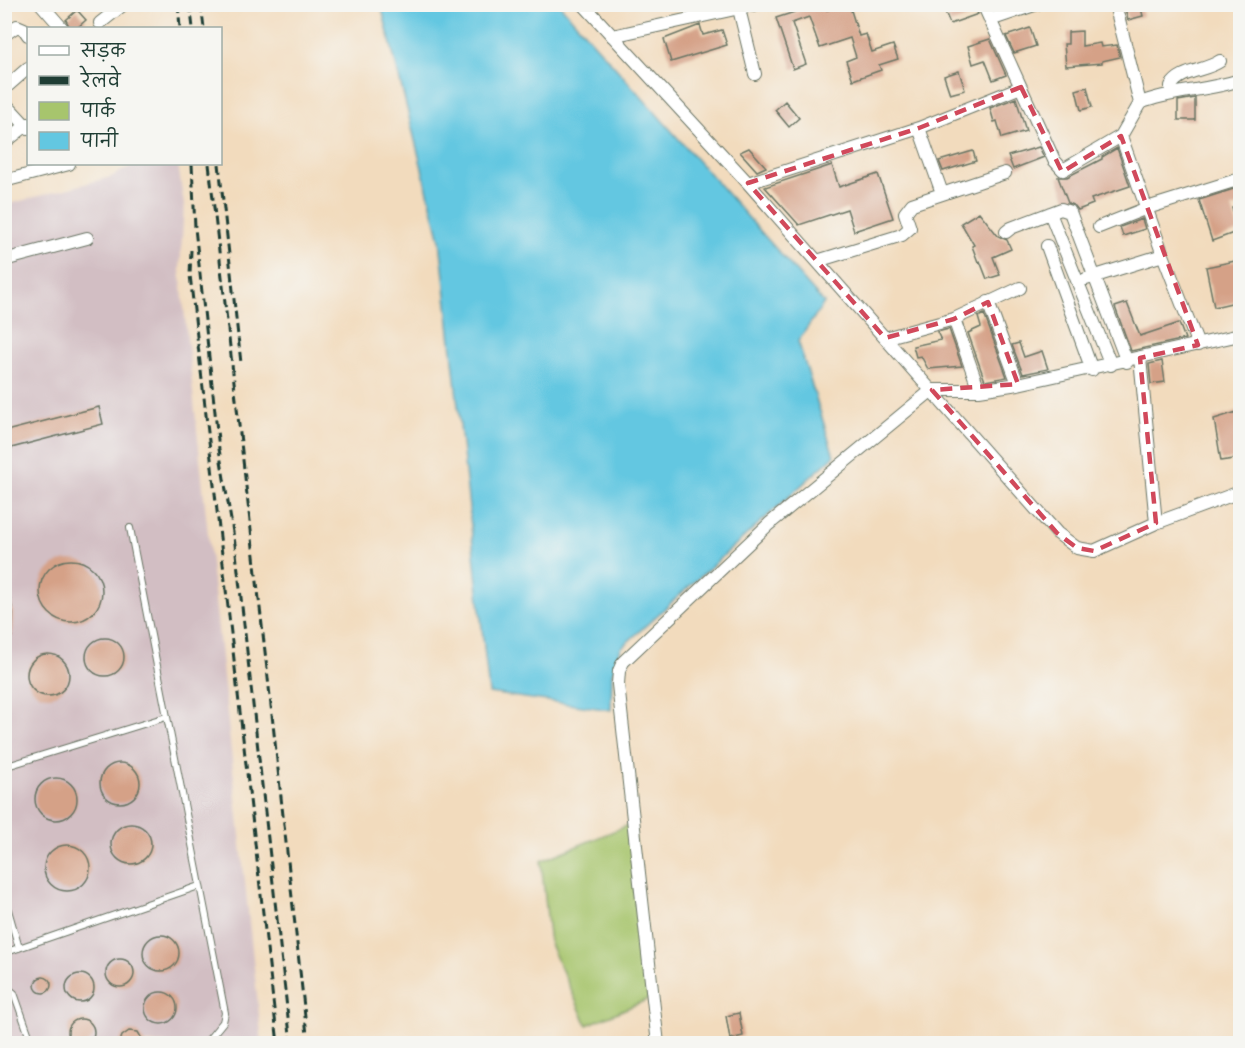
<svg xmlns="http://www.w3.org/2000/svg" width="1245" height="1048" viewBox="0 0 1245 1048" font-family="Sriracha,'Playpen Sans Deva',sans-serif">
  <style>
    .industrial { fill: #d2bec3 }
    .green { fill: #a7c56d; stroke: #638150; stroke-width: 1.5 }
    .water { fill: #63c7e1; stroke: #41828a; stroke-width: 1.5 }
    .building { fill: #d5a187 }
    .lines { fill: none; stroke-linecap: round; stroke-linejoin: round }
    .lane-casing { stroke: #697464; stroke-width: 8 }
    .street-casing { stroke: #697464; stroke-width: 14 }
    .lane { stroke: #fff; stroke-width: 6 }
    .street { stroke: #fff; stroke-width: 12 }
    .rail { stroke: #1f3d34; stroke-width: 3; stroke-dasharray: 9 4.5; stroke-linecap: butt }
    .marked { fill: none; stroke: #d1495b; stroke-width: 4.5; stroke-dasharray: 12 8; stroke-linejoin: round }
  </style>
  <rect width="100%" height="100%" fill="#f6f6f2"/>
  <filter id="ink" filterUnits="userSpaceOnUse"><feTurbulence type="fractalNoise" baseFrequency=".0167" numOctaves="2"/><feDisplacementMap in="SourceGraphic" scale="12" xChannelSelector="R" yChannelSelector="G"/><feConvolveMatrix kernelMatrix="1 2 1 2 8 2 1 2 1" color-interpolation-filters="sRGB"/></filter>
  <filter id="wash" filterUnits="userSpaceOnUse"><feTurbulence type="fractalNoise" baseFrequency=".008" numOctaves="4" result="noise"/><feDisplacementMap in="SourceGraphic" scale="24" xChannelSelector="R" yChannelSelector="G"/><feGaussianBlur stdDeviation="1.35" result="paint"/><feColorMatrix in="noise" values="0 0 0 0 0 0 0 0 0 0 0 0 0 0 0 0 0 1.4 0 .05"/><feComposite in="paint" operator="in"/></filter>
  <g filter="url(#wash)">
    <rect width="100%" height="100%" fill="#f2dbbd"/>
    <path class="industrial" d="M 135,164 L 178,164 L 184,205 L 180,270 L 262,1043 L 5,1044 L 5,205 L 111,177 Z"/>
    <path class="green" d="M 633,823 L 651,998 L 587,1025 L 550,944 L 541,861 Z"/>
    <path class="water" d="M 381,5 L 560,5 L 824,303 L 798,341 L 834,456 L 621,648 L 612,674 L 611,710 L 489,693 L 440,240 Z"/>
    <g id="blocks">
      <path class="building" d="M 803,4 L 825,4 L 827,10 L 849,4 L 859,36 L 866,34 L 872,52 L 893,45 L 898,59 L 879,65 L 881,70 L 853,80 L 846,61 L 856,57 L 850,38 L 820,48 L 809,17 L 792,23 L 806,64 L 793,69 L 776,18 L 804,9 Z
        M 955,4 L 975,4 L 978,14 L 950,24 L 944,9 Z
        M 1124,4 L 1140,4 L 1143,16 L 1128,20 Z
        M 77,10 L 86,20 L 77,28 L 70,28 L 66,20 Z
        M 700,25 L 703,35 L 722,30 L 727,45 L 671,62 L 664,39 Z
        M 1030,28 L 1036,46 L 1014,53 L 1006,36 Z
        M 1082,31 L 1082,46 L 1100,43 L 1101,47 L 1117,45 L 1120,57 L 1102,61 L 1102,63 L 1066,66 L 1064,44 L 1068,44 L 1068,32 Z
        M 990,39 L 1006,75 L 993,80 L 985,60 L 973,64 L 968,46 Z
        M 959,71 L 965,90 L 950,94 L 944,76 Z
        M 1087,87 L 1092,107 L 1081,110 L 1076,90 Z
        M 1016,98 L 1026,131 L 1002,138 L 997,121 L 994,122 L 990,108 Z
        M 1195,98 L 1195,120 L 1178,120 L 1178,101 Z
        M 785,101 L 799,118 L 789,127 L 775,110 Z
        M 1039,147 L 1044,157 L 1013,169 L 1008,156 Z
        M 749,148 L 766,167 L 757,171 L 740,152 Z
        M 1117,148 L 1130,186 L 1091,199 L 1093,204 L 1078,210 L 1075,206 L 1068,203 L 1058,177 L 1067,177 L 1102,159 L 1102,157 Z
        M 973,151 L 976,161 L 943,171 L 939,161 Z
        M 832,165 L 839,187 L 878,174 L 893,218 L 854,231 L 847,209 L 799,225 L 765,187 Z
        M 1240,187 L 1240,206 L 1232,208 L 1239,231 L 1212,241 L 1199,200 Z
        M 979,212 L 998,236 L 1007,240 L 1011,249 L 993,257 L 1000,275 L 987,279 L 980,261 L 978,262 L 972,246 L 974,245 L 961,223 Z
        M 1142,219 L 1145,229 L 1123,236 L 1120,227 Z
        M 1240,260 L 1240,301 L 1214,307 L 1206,267 Z
        M 1127,303 L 1140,336 L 1179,323 L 1185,339 L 1131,351 L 1115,307 Z
        M 984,314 L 1007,377 L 985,381 L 968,333 L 981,327 L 978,317 Z
        M 949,329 L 962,366 L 928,369 L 921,356 L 916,357 L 913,346 L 941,340 L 937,332 Z
        M 1019,343 L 1024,357 L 1042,351 L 1048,369 L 1023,374 L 1012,345 Z
        M 1162,361 L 1165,382 L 1151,384 L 1149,364 Z
        M 99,407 L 103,424 L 11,448 L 6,431 Z
        M 1240,411 L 1240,458 L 1221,461 L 1214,419 Z
        M40 591a31 31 0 1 1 62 0a31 31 0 1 1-62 0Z
        M 4,592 L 9,592 L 13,613 L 12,636 L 4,636 Z
        M86 657a19 19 0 1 1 38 0a19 19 0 1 1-38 0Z
        M27 675a21 21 0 1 1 42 0a21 21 0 1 1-42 0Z
        M100 783a20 20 0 1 1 40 0a20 20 0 1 1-40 0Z
        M35 799a21 21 0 1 1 42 0a21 21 0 1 1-42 0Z
        M111 844a20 20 0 1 1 40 0a20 20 0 1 1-40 0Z
        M44 868a23 23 0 1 1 46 0a23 23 0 1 1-46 0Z
        M143 953a18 18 0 1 1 36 0a18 18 0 1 1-36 0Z
        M106 973a14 14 0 1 1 28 0a14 14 0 1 1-28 0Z
        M66 988a14 14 0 1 1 28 0a14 14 0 1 1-28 0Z
        M35 985a8 8 0 1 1 16 0a8 8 0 1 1-16 0Z
        M145 1008a16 16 0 1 1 32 0a16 16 0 1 1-32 0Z
        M 739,1013 L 743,1036 L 730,1039 L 726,1016 Z
        M68 1032a13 13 0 1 1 26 0a13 13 0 1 1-26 0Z
        M 129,1031 L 138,1032 L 145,1044 L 119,1044 L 122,1036 Z"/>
    </g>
  </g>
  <g filter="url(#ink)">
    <use href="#blocks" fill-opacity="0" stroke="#697464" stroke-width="1.5"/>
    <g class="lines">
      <defs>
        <path id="lane" d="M 130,528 L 225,1013 L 223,1022 L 205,1044
          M 4,767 L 166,717
          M 4,896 L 19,948
          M 4,953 L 199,886
          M 4,985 L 14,993 L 32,1044"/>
        <path id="street" d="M 41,4 L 62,28
          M 583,4 L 748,183 L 1057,533 L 1077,548 L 1094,551 L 1156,523 L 1240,492
          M 983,4 L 1054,160 L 1063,170 L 1121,136 L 1140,103 L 1115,4
          M 739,9 L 755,74
          M 990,20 L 1037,4
          M 100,23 L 124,4
          M 4,35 L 17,26 L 24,29 L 28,35
          M 612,36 L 758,4
          M 4,89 L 28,68
          M 1171,93 L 1171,86 C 1180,70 1206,71 1220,61
          M 4,102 L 28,128
          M 1140,103 C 1173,90 1207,91 1240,80
          M 919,128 L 942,193
          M 1121,136 L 1163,255 L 1198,345
          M 4,143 L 28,124
          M 4,181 L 69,164
          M 748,183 L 919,128 L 1021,87
          M 1050,213 L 1111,365
          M 1099,227 L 1147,208 L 1240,179
          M 1006,232 L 1011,228 L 1061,209 L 1070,212 L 1127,362
          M 1047,246 L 1092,370
          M 4,260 L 87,238
          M 817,261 L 902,235 L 910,228 L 905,213 L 912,204 L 1005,173
          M 1086,279 L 1163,255
          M 988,302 L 1018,384
          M 954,319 L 979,390
          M 885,338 L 954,319 L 1020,288
          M 1140,358 L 1156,523
          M 658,1044 L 618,684 L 619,671 L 623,662 L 769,524 L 932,390 L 979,390 L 1018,384 L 1240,335"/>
      </defs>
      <use href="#lane" class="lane-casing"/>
      <use href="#street" class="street-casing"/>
      <use href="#lane" class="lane"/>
      <use href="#street" class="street"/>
      <path class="rail" d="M 178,4 L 180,28
        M 190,4 L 193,28
        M 201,4 L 204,28
        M 192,164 L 195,228 L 219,449 L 235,544 L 291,1044
        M 209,164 L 267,669 L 308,1044
        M 219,164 L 241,363
        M 191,250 L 190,275 L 278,1044"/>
    </g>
  </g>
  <path class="marked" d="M 1021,87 L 1062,172 L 1121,136 L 1198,345 L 1140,358 L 1156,523 L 1094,551 L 1077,548 L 1057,533 L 932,390 L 1018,384 L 988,302 L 954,319 L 885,338 L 748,183 L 919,128 Z"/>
  <rect width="1245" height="1048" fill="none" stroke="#f6f6f2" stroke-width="24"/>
  <rect x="27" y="27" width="195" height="138" fill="#f6f6f2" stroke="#a0aca6" stroke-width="1.5"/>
  <rect x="39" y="46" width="30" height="9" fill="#ffffff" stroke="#a0aca6" stroke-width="1.5"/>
  <text x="81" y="57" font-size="18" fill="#1f3d34">सड़क</text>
  <rect x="39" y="76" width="30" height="9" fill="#1f3d34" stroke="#a0aca6" stroke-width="1.5"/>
  <text x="81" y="87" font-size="18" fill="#1f3d34">रेलवे</text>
  <rect x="39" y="102" width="30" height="18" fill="#a7c56d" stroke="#a0aca6" stroke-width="1.5"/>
  <text x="81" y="117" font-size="18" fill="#1f3d34">पार्क</text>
  <rect x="39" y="132" width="30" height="18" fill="#63c7e1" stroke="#a0aca6" stroke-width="1.5"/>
  <text x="81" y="147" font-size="18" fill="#1f3d34">पानी</text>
</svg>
